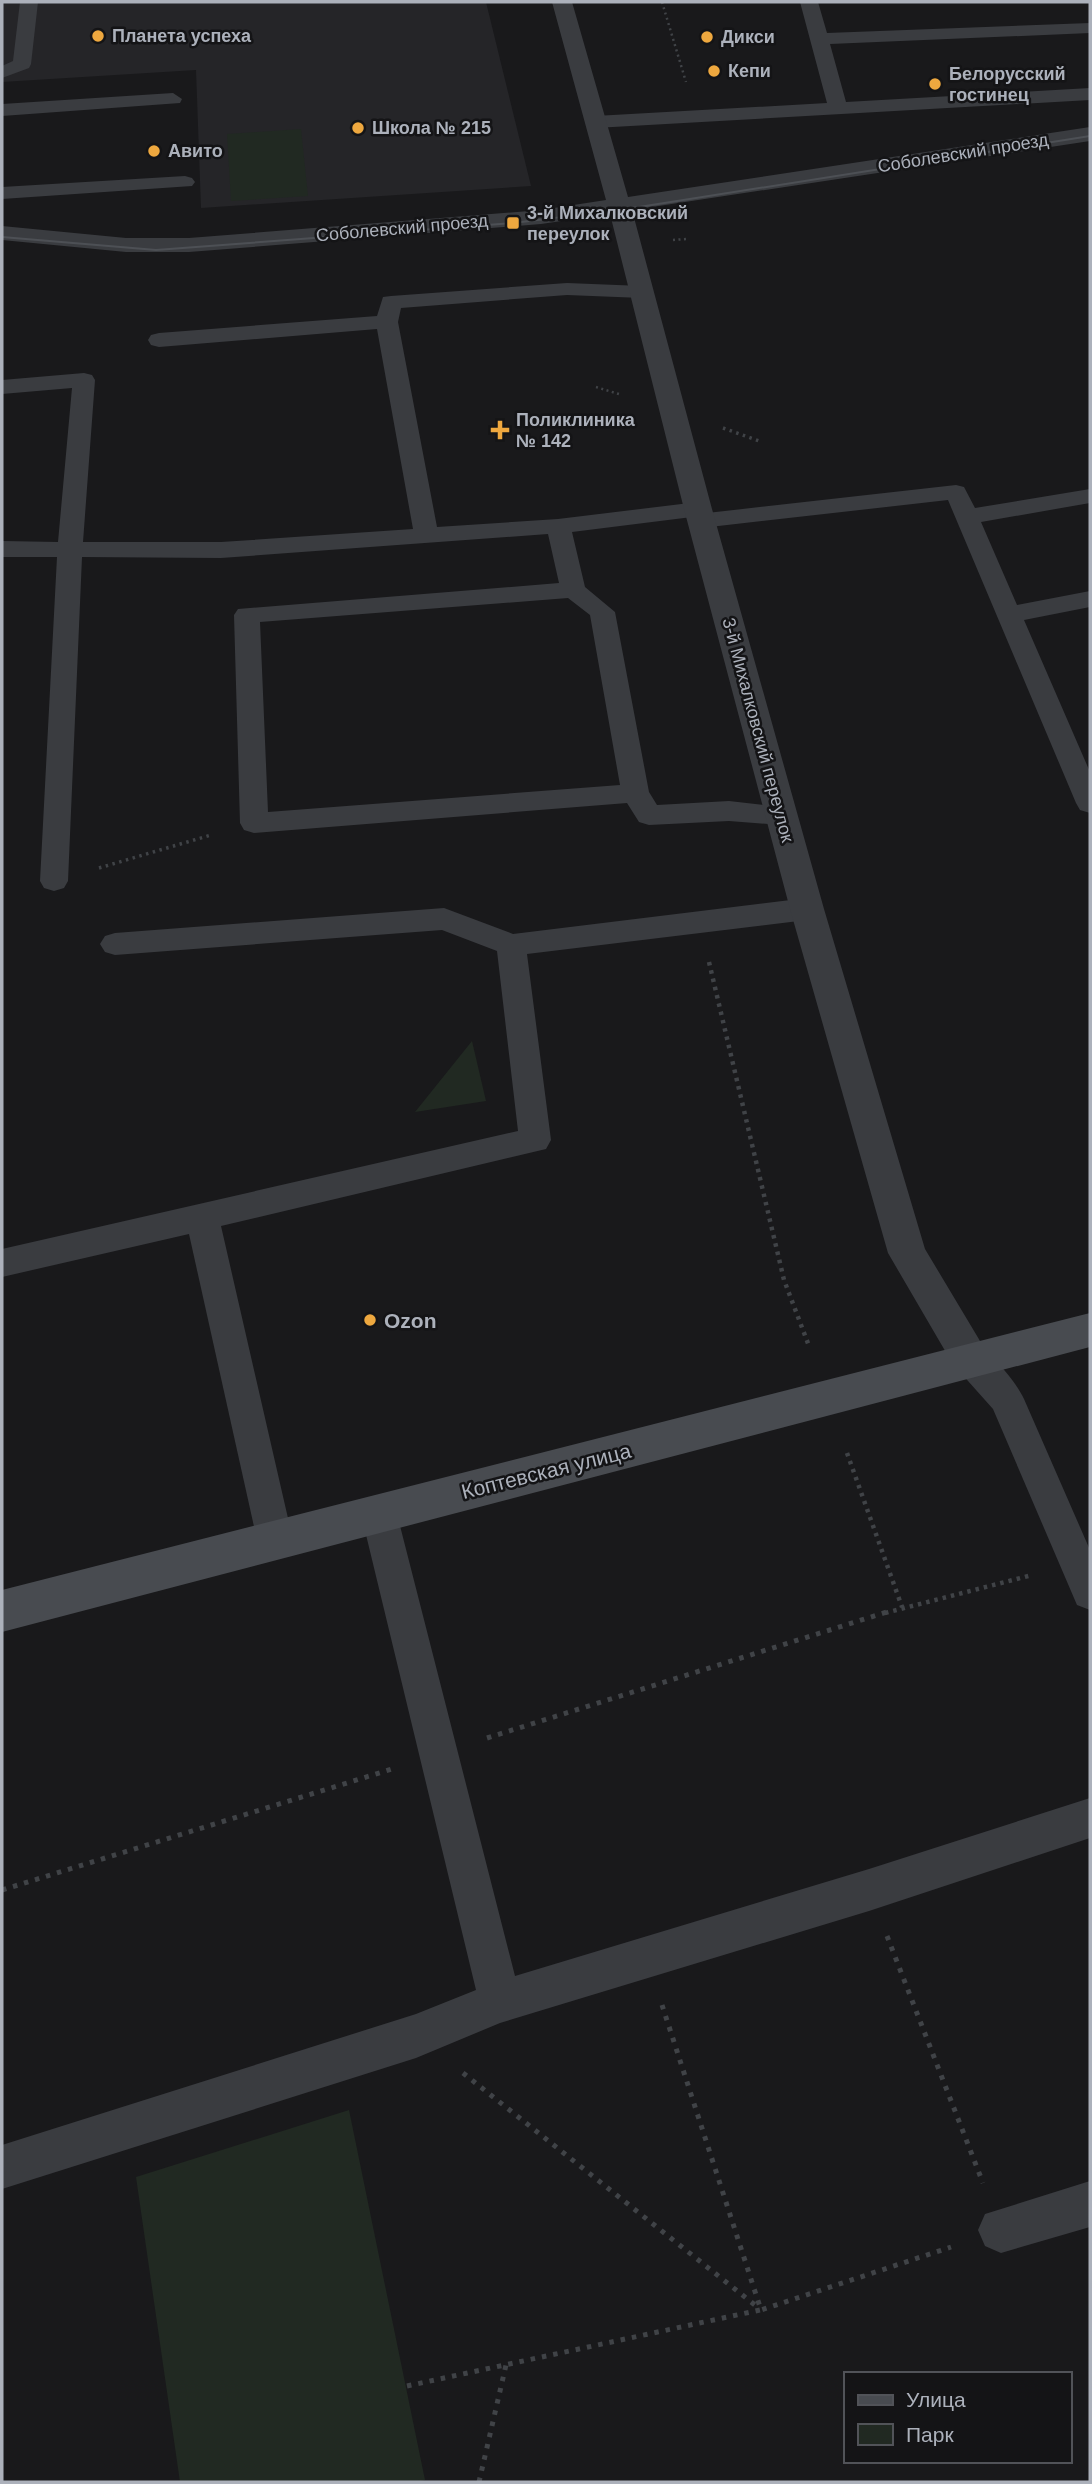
<svg xmlns="http://www.w3.org/2000/svg" width="1092" height="2484" viewBox="0 0 1092 2484" font-family="Helvetica,sans-serif">
  <style>
    .built { fill: #252528 }
    .green { fill: #212922 }
    .lines { fill: none; stroke-linecap: round; stroke-linejoin: round }
    .path-far3 { stroke: #404347; stroke-width: 2.5; stroke-dasharray: 2 3.5; stroke-linecap: butt }
    .path-far2 { stroke: #404347; stroke-width: 3.5; stroke-dasharray: 2.5 4.5; stroke-linecap: butt }
    .path-far1 { stroke: #404347; stroke-width: 4.5; stroke-dasharray: 3.5 5; stroke-linecap: butt }
    .path { stroke: #404347; stroke-width: 5; stroke-dasharray: 4.5 7; stroke-linecap: butt }
    .lane { fill: #3a3c40; fill-rule: evenodd }
    .street { fill: #3a3c40; fill-rule: evenodd }
    .secondary { fill: #484b50; fill-rule: evenodd }
    .tram { stroke: #4d5055; stroke-width: 2 }
    .poi-dot { fill: #eea83f; stroke: #141416; stroke-width: 2.5 }
    .labels { text-anchor: middle; dominant-baseline: central; stroke-width: 5; stroke-linejoin: round; paint-order: stroke }
    .far-poi-label { font-size: 18px; font-weight: bold; fill: #acb1bb; stroke: #141416; text-anchor: start }
    .far-street-label { font-size: 18px; fill: #acb1bb; stroke: #141416 }
    .poi-label { font-size: 21px; font-weight: bold; fill: #acb1bb; stroke: #141416; text-anchor: start }
    .street-label { font-size: 21px; fill: #acb1bb; stroke: #141416 }
  </style>
  <rect width="100%" height="100%" fill="#19191b"/>
  <path class="built" d="M 2,2 L 486,2 L 531,186 L 201,208 L 196,70 L 2,82 Z"/>
  <path class="green" d="M 301,129 L 308,196 L 231,201 L 227,134 Z
    M 472,1041 L 486,1101 L 415,1112 Z
    M 349,2110 L 425,2480 L 418,2482 L 180,2482 L 136,2177 Z"/>
  <g class="lines">
    <path class="path-far3" d="M 662,2 L 686,82
      M 673,240 L 687,239
      M 596,387 L 622,395"/>
    <path class="path-far2" d="M 723,428 L 762,442
      M 99,868 L 211,835"/>
    <path class="path-far1" d="M 709,962 L 784,1280 L 809,1346
      M 847,1453 L 902,1607
      M 885,1613 L 1032,1575"/>
    <path class="path" d="M 487,1738 L 890,1611
      M 2,1890 L 392,1769
      M 887,1936 L 983,2183
      M 662,2005 L 761,2310 L 951,2247
      M 463,2073 L 760,2309
      M 407,2386 L 760,2310
      M 479,2482 L 506,2365"/>
    <path class="lane" d="M 20,2 L 38,2 L 31,64 L 29,68 L 2,78 L 2,66 L 13,61 Z
      M 800,2 L 818,2 L 827,33 L 1090,23 L 1090,33 L 830,44 L 846,102 L 1090,88 L 1090,100 L 595,128 L 585,122 L 595,116 L 827,103 Z
      M 173,93 L 182,99 L 180,103 L 2,116 L 2,104 Z
      M 185,176 L 192,178 L 195,182 L 192,186 L 2,199 L 2,187 Z
      M 567,283 L 642,286 L 650,287 L 653,292 L 650,297 L 642,298 L 567,295 L 401,308 L 398,322 L 437,527 L 558,519 L 698,502 L 707,504 L 710,509 L 707,513 L 956,485 L 964,487 L 975,508 L 1090,489 L 1090,503 L 981,522 L 1017,605 L 1090,591 L 1090,607 L 1024,620 L 1090,772 L 1090,813 L 1080,810 L 1076,803 L 948,500 L 701,528 L 692,526 L 689,521 L 692,517 L 572,532 L 585,587 L 615,612 L 649,792 L 657,805 L 729,801 L 792,808 L 796,815 L 792,822 L 782,825 L 729,821 L 649,825 L 639,822 L 627,803 L 254,833 L 244,830 L 240,823 L 234,615 L 238,609 L 559,583 L 548,534 L 221,558 L 82,557 L 68,881 L 64,888 L 54,891 L 44,888 L 40,881 L 57,557 L 2,557 L 2,541 L 58,542 L 72,388 L 2,394 L 2,380 L 84,373 L 92,375 L 95,380 L 83,542 L 221,542 L 413,529 L 377,329 L 159,347 L 151,345 L 148,340 L 151,335 L 159,333 L 377,316 L 383,297 L 391,296 ZM 568,598 L 590,615 L 620,785 L 268,812 L 260,622 Z
      M 807,898 L 817,901 L 822,909 L 817,917 L 807,920 L 527,954 L 551,1140 L 546,1149 L 221,1226 L 293,1540 L 288,1552 L 275,1557 L 262,1552 L 257,1540 L 189,1234 L 2,1277 L 2,1249 L 518,1131 L 497,951 L 442,930 L 115,955 L 105,952 L 100,944 L 105,936 L 115,933 L 444,908 L 513,934 Z
      M 972,1346 C 993,1353 1014,1379 1024,1399 L 1090,1550 L 1090,1610 L 1077,1605 L 993,1409 L 960,1372 L 955,1361 L 960,1350 Z
      M 379,1497 L 392,1502 L 397,1514 L 515,1976 L 869,1869 L 1090,1798 L 1090,1838 L 869,1911 L 500,2023 L 416,2058 L 2,2189 L 2,2145 L 416,2014 L 476,1990 L 361,1514 L 366,1502 Z
      M 1090,2181 L 1090,2227 L 1001,2253 L 985,2246 L 978,2230 L 985,2214 Z"/>
    <path class="street" d="M 552,2 L 572,2 L 628,197 L 1090,127 L 1090,141 L 632,210 L 712,509 L 824,909 L 925,1249 L 992,1361 L 986,1373 L 972,1379 L 958,1373 L 888,1253 L 790,909 L 684,509 L 610,214 L 541,224 L 189,252 L 126,252 L 2,240 L 2,226 L 126,238 L 189,238 L 541,210 L 606,200 Z"/>
    <path class="secondary" d="M 1090,1313 L 1090,1347 L 2,1632 L 2,1590 Z"/>
    <path class="tram" d="M 2,237 L 156,250 L 513,223 L 620,210 L 1090,136"/>
  </g>
  <g class="poi-dot">
    <circle cx="98" cy="36" r="7"/>
    <circle cx="707" cy="37" r="7"/>
    <circle cx="714" cy="71" r="7"/>
    <circle cx="935" cy="84" r="7"/>
    <circle cx="358" cy="128" r="7"/>
    <circle cx="154" cy="151" r="7"/>
    <rect x="506" y="216" width="14" height="14" rx="3.5"/>
    <path d="M496.5 419.5h7v7h7v7h-7v7h-7v-7h-7v-7h7z"/>
    <circle cx="370" cy="1320" r="7"/>
  </g>
  <g class="labels">
    <g class="far-poi-label">
      <text x="112" y="36">Планета успеха</text>
      <text x="721" y="37">Дикси</text>
      <text x="728" y="71">Кепи</text>
      <text x="949" y="74">Белорусский<tspan x="949" dy="21">гостинец</tspan></text>
      <text x="372" y="128">Школа № 215</text>
      <text x="168" y="151">Авито</text>
      <text x="527" y="213">3-й Михалковский<tspan x="527" dy="21">переулок</tspan></text>
      <text x="516" y="420">Поликлиника<tspan x="516" dy="21">№ 142</tspan></text>
    </g>
    <g class="far-street-label">
      <text transform="translate(963 153) rotate(-9)">Соболевский проезд</text>
      <text transform="translate(402 228) rotate(-5)">Соболевский проезд</text>
      <text transform="translate(758 730) rotate(75)">3-й Михалковский переулок</text>
    </g>
    <g class="poi-label">
      <text x="384" y="1320">Ozon</text>
    </g>
    <g class="street-label">
      <text transform="translate(546 1471) rotate(-14)">Коптевская улица</text>
    </g>
  </g>
  <rect width="1092" height="2484" fill="none" stroke="#acb1bb" stroke-width="7"/>
  <rect x="844" y="2372" width="228" height="91" fill="#141416" stroke="#515358" stroke-width="2"/>
  <rect x="858" y="2395" width="35" height="10" fill="#484b50" stroke="#515358" stroke-width="2"/>
  <text x="906" y="2407" font-size="21" fill="#acb1bb">Улица</text>
  <rect x="858" y="2424" width="35" height="21" fill="#212922" stroke="#515358" stroke-width="2"/>
  <text x="906" y="2442" font-size="21" fill="#acb1bb">Парк</text>
</svg>
